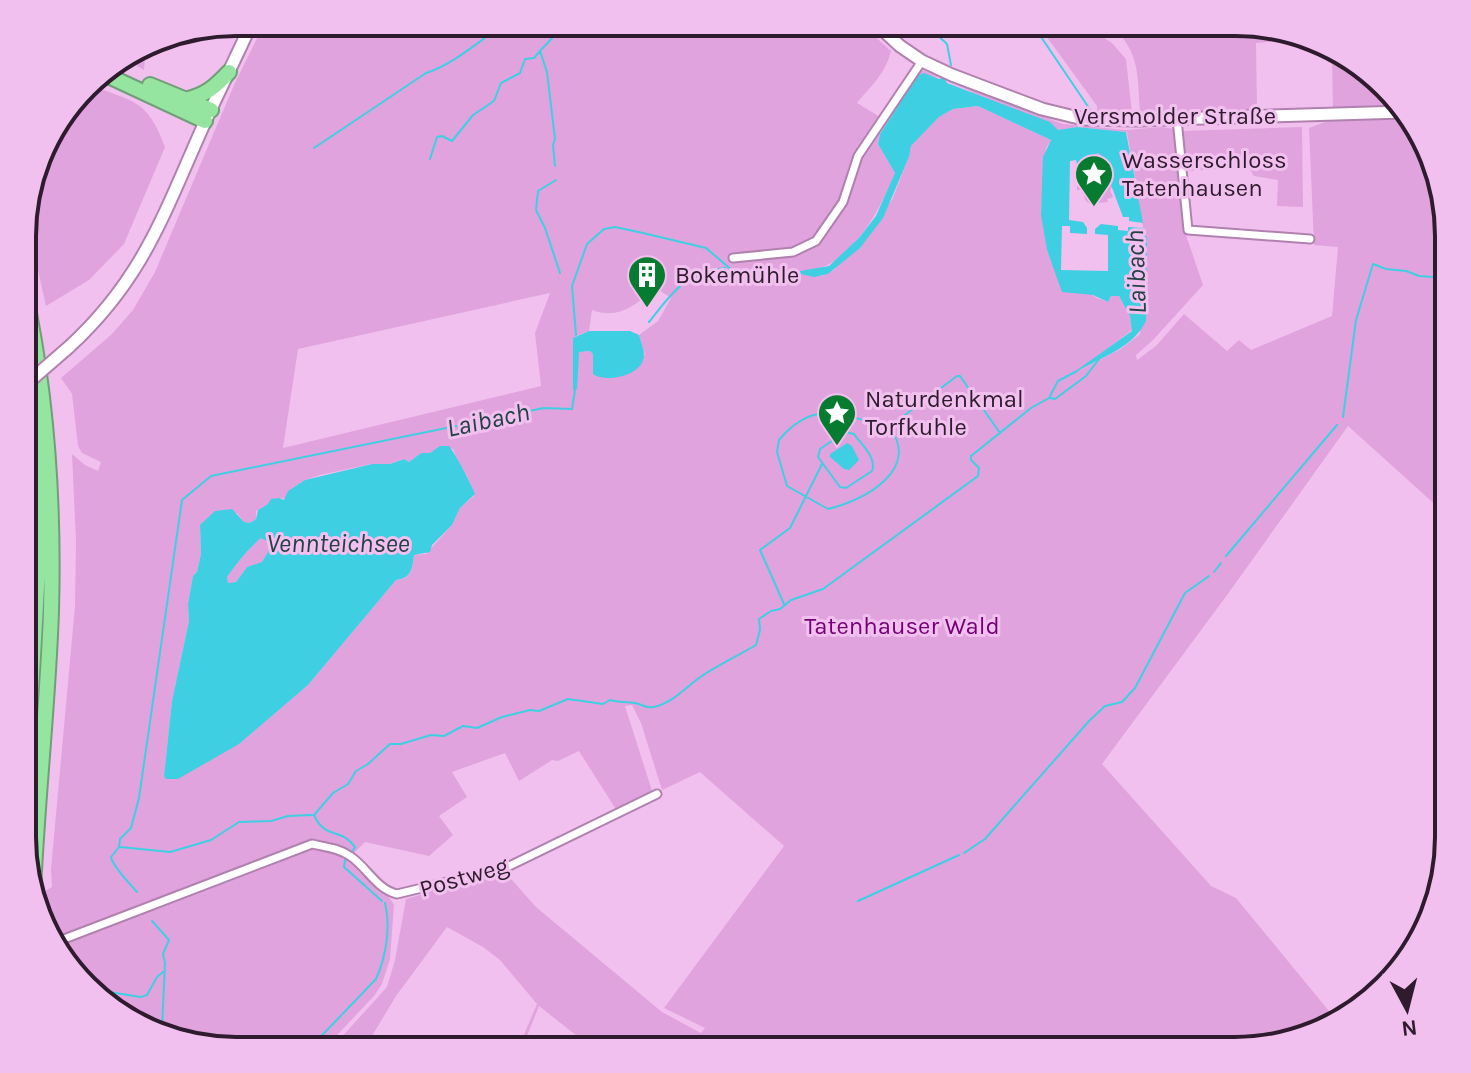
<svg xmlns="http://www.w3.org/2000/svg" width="1471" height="1073" viewBox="0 0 1471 1073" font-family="Karla,sans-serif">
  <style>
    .green { fill: #e0a3dd; fill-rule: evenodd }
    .water { fill: #3fcfe2; fill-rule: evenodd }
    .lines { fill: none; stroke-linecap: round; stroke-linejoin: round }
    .stream { stroke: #3fcfe2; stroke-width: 2 }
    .street-casing { stroke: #b081ae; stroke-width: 11 }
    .secondary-casing { stroke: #b081ae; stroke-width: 15 }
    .highway-casing { stroke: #719e78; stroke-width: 18 }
    .street { stroke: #fff; stroke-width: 7 }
    .secondary { stroke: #fff; stroke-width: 11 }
    .highway { stroke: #95e5a0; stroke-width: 14 }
    .secondary-bridge-casing { stroke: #b081ae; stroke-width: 15; stroke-linecap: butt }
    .secondary-bridge { stroke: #fff; stroke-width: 11 }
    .labels { text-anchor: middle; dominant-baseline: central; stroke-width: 6; stroke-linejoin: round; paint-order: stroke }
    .street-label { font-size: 24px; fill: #2e1b2d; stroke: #f2c0ef }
    .poi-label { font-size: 24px; fill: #2e1b2d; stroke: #f2c0ef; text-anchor: start }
    .park-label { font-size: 24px; fill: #730074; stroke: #f2c0ef }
    .water-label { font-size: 26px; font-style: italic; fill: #244146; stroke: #f2c0ef }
    .rim { fill: none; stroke: #2e1b2d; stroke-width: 4 }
  </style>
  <rect width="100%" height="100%" fill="#f2c0ef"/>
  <path class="green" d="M 265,22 L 859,22 L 891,51 C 886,73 871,86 857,103 L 885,120 L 918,71 L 922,70 L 941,78 L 920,74 L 918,75 L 880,133 L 878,144 L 895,173 C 881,208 850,269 807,270 L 822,276 L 834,270 L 892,200 L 909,157 L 911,146 L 939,117 L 953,109 L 978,106 L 1051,140 L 1046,148 L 1041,210 L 1047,250 L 1056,272 L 1097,298 L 1108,302 L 1111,296 L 1119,296 L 1130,316 L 1132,330 L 1078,371 L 1121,349 L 1140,334 L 1147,238 L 1143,228 L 1127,132 L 1077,127 L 1058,130 L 945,80 L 1063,124 L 1126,130 L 1161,127 L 1175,129 L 1186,235 L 1203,285 L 1153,340 L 1136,355 L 1137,360 L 1156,346 L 1184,314 L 1227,351 L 1239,340 L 1251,350 L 1332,316 L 1338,247 L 1314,245 L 1309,128 L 1333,119 L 1332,54 L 1366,67 L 1427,141 L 1449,223 L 1449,517 L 1348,426 L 1230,591 L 1102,764 L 1211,886 L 1236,898 L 1338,1022 L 1329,1029 L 1235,1051 L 596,1051 L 539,1006 L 521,1051 L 517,1051 L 537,1004 L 500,960 L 483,947 L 447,927 L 396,996 L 363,1051 L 329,1051 L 387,987 L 395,960 L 406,899 L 504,871 L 536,907 L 662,1012 L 701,1033 L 705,1028 L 664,1008 L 784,846 L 700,772 L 662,790 L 641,723 L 632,705 L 625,706 L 653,794 L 617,811 L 579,751 L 558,761 L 552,760 L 519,781 L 505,753 L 452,772 L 467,797 L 439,816 L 453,835 L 429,856 L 365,842 L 354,853 C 332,844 315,841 292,847 L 295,854 L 313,847 L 333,851 L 350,859 L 389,897 L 394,905 L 390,959 L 382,984 L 374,996 L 322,1051 L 223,1051 L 105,1006 L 54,947 L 95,930 L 95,922 L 49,940 L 38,908 L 43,906 L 45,891 L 52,887 L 51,869 L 75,606 L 76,541 L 72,454 L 85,465 L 98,471 L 101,462 L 82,453 L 78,446 L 72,394 L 61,378 L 112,334 L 133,310 L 155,272 L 234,85 ZM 656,288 L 671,298 L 658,321 L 639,335 L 645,355 L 593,374 L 593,354 L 591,351 L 578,352 L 576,336 L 589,331 L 592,310 C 619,320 635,305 656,288 ZM 550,293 L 535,333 L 541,386 L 283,448 L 298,349 ZM 441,446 L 453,449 C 458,465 473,480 474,496 L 460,508 L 452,525 L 426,554 L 414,555 C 412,566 414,579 396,580 L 308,685 L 239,744 L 164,776 L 172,701 L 189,621 L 188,604 L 193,576 L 197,572 L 201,554 L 200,525 L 237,513 L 244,522 L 250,523 L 256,519 L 256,511 L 279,498 L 286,499 L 288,491 L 305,480 L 320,475 L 371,464 L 390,464 L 403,459 L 409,462 L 421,453 L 430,453 Z
    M 1036,22 L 1079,22 L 1112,43 L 1126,59 L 1132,113 L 1097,114 L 1097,106 Z
    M 1104,22 L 1248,22 L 1294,40 L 1256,43 L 1257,113 L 1146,115 L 1140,113 C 1137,74 1141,46 1104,22 Z
    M 146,46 L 144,70 L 124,58 Z
    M 87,84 C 133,102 147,98 165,147 L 124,244 L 89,280 L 46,306 L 24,208 L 50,130 Z
    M 1302,127 L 1303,207 L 1277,206 L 1278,180 L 1254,176 L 1248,167 L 1186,171 L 1182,131 Z
    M 1099,153 L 1112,188 L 1110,190 L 1113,197 L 1107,199 L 1108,202 L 1090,204 L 1085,200 L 1083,190 L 1077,190 L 1077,165 L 1081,165 L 1089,159 L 1089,156 Z
    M 24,499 L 29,499 L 28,579 L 24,572 Z
    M 261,538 L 270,543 L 268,552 L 262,563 L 247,567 L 236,582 L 228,583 L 227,577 C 237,563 248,550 261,538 Z"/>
  <path class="water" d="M 924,73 L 939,79 L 944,77 L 947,83 L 1050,122 L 1058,130 L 1077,127 L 1126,132 L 1143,223 L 1129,221 L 1129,217 L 1123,217 L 1099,153 L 1089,156 L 1088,161 L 1077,165 L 1076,160 L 1070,161 L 1069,220 L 1083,222 L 1087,228 L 1087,234 L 1070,233 L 1070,226 L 1062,226 L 1061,270 L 1108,271 L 1108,235 L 1095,234 L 1095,229 L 1101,224 L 1118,226 L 1118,230 L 1128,231 L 1128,227 L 1143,228 L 1147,238 L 1146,321 C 1133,348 1103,356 1078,371 L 1077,370 L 1132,331 L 1130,316 L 1119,296 L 1111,296 L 1108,302 L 1093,295 L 1062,292 L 1047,250 L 1041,215 L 1043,157 L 1051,140 L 978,106 L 953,109 L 939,117 L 911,146 L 909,157 L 883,218 L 860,248 L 828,274 L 814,277 L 800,274 L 800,271 L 829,266 L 859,238 L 876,216 L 895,173 L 878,144 L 880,134 L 918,75 Z
    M 589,331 L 630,331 L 639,335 C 641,343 646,352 643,360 C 639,376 605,383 593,374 L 593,354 L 590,351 L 579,352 L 577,389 L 573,390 L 573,338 Z
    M 847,443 L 852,446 L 859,460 L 849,470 L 844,469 L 830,457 L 830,454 Z
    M 440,446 L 449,446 C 455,453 472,485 475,494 L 460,508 L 452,525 L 432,545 L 430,552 L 414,555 C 412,567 413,578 396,580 L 308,685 L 239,744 L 178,779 L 166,779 L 164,776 L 172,701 L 189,621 L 188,604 L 193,576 L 197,572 L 201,554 L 200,525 L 215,511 L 232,509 L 244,522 L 250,523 L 256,519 L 258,510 L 268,504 L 271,499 L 279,498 L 284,500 L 288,491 L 305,480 L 372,464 L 390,464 L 404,459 L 409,462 L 421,453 L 430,453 ZM 261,538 L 270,543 L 268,552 L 262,562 L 247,567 L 236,582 L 228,583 L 227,577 C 237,563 248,549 261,538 Z"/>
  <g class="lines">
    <path class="stream" d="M 923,22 L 947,44 L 951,65
      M 1031,22 L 1091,111
      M 314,148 L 426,73 C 453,65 483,38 507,22
      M 430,159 L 437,137 L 442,136 L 452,141 L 473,115 L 494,101 L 501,83 L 520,73 L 525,59 L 534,58 L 540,51
      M 555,166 L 553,145 L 555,139 L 547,72 L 540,51 L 554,36 L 560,22
      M 556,180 L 538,191 L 536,210 L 545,228 L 560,273
      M 649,322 C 674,291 683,274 725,268
      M 576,335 L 572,286 L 587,244 L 604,229 L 615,227 L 643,233 L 706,248 L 733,271 L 801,273
      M 1050,398 L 1055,399 L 1086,376 L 1099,359
      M 1343,417 L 1356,320 L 1373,264 L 1386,269 L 1406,271 L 1419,276 L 1449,278
      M 889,427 C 922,469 864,501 828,509 L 787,486 L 777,452 L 779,440 C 815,397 843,416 889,427 L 957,376 L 960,376 L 1000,433
      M 845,432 L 854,434 C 862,445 877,458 872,471 L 846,488 L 840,487 L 818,457 L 820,449 Z
      M 1226,556 L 1337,425
      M 1214,572 L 1221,563
      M 784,604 L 760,550 L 790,528 L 822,464
      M 120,847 L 170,852 L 211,840 L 239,822 L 271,821 L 288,816 L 312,815
      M 352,852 L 355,847 C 341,827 325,840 314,815 L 333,793 L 348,784 L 356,771 L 368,764 L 390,744 L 401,744 L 431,735 L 444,736 L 463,726 L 477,728 L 502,717 L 530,710 L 539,711 L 568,699 L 603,704 L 610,700 C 619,703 627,701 635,703 C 642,704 646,709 654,707 C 669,704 683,691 695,681 C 713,667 736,657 756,645 L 760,630 L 759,619 L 771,611 L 780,609 L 791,600 L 823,589 L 978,476 L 979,468 L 971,460 L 971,456 L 1031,408 L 1049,398 L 1058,381 L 1077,371
      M 964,853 L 985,839 L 1089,721 L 1105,706 L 1122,702 L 1135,688 L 1185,593 L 1209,576
      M 345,860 L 344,867 L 382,901
      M 137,892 C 130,884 113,867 111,857 L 119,847 L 120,839 L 131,828 L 139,798 L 182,500 L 211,476 L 544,408 L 572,409 L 575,390
      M 858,901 L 959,855
      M 152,921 L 169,940 L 163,954 L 165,963 L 162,1028
      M 90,989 L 141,997 L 147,995 L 157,977 L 163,972
      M 307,1051 L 376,979 C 386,957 391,927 385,903"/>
    <defs>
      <path id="street" d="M 1177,119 L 1188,230 L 1310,239
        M 733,258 L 793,252 L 816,241 L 843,202 L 858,156 L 922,61
        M 51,944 L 312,844 C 325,847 339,848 350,856 C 367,867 376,889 397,894 L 505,868 L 657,794"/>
      <path id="secondary" d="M 874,22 L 900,46 L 922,61 L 952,75 L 1042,109 L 1083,119 L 1137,120 L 1403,112
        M 69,347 C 144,278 164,213 205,122 C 220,89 237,56 252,22"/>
      <path id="highway" d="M 100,72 L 205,121
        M 150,85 L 211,110
        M 185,100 C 206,95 215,87 229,72
        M 24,289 C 47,395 54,502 51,611 C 48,704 37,797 33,891
        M 24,584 L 33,610
        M 24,814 L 40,534 L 33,412 L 24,356"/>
    </defs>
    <use href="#street" class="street-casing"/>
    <use href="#secondary" class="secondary-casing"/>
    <use href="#highway" class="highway-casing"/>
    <use href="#street" class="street"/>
    <use href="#secondary" class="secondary"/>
    <use href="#highway" class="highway"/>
    <defs>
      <path id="secondary-bridge" d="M 24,386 L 69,347"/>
    </defs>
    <use href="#secondary-bridge" class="secondary-bridge-casing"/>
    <use href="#secondary-bridge" class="secondary-bridge"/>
  </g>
  <defs>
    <symbol id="sight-pin" viewBox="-11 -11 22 30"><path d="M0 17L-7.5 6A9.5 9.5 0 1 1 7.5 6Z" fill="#077b30" stroke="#f2c0ef"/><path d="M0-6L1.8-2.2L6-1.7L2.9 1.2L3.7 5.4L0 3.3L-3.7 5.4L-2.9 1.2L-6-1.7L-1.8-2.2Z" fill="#fff"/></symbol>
    <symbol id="building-pin" viewBox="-11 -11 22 30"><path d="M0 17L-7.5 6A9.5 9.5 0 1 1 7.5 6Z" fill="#077b30" stroke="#f2c0ef"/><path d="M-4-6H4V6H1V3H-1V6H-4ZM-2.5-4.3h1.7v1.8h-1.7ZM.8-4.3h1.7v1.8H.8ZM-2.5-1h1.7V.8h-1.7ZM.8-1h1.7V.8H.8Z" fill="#fff"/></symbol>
  </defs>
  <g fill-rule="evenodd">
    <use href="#sight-pin" x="1072" y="152" width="44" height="60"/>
    <use href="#building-pin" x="625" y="253" width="44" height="60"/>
    <use href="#sight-pin" x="815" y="391" width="44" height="60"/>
  </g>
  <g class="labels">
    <g class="street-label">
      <text x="1175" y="116">Versmolder Straße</text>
      <text transform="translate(464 877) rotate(-16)">Postweg</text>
    </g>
    <g class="poi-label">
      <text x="1122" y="160">Wasserschloss<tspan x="1122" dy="28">Tatenhausen</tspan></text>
      <text x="675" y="275">Bokemühle</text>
      <text x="865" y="399">Naturdenkmal<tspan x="865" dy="28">Torfkuhle</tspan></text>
    </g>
    <g class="park-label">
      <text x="902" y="626">Tatenhauser Wald</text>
    </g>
    <g class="water-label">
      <text transform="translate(1136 272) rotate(-92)">Laibach</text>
      <text transform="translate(488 420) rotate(-12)">Laibach</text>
      <text x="338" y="543">Vennteichsee</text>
    </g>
  </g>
  <path d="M0 0H1471V1073H0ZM236 36H1235A200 200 0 0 1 1435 236V837A200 200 0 0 1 1235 1037H236A200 200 0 0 1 36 837V236A200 200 0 0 1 236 36Z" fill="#f2c0ef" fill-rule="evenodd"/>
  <path class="rim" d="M236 36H1235A200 200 0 0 1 1435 236V837A200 200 0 0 1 1235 1037H236A200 200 0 0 1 36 837V236A200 200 0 0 1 236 36Z"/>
  <g transform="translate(1407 1009) rotate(173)" stroke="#f2c0ef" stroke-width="6" paint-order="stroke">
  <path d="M0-6L14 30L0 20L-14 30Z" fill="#2e1b2d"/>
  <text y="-12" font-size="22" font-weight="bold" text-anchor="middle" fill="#2e1b2d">N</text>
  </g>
</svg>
